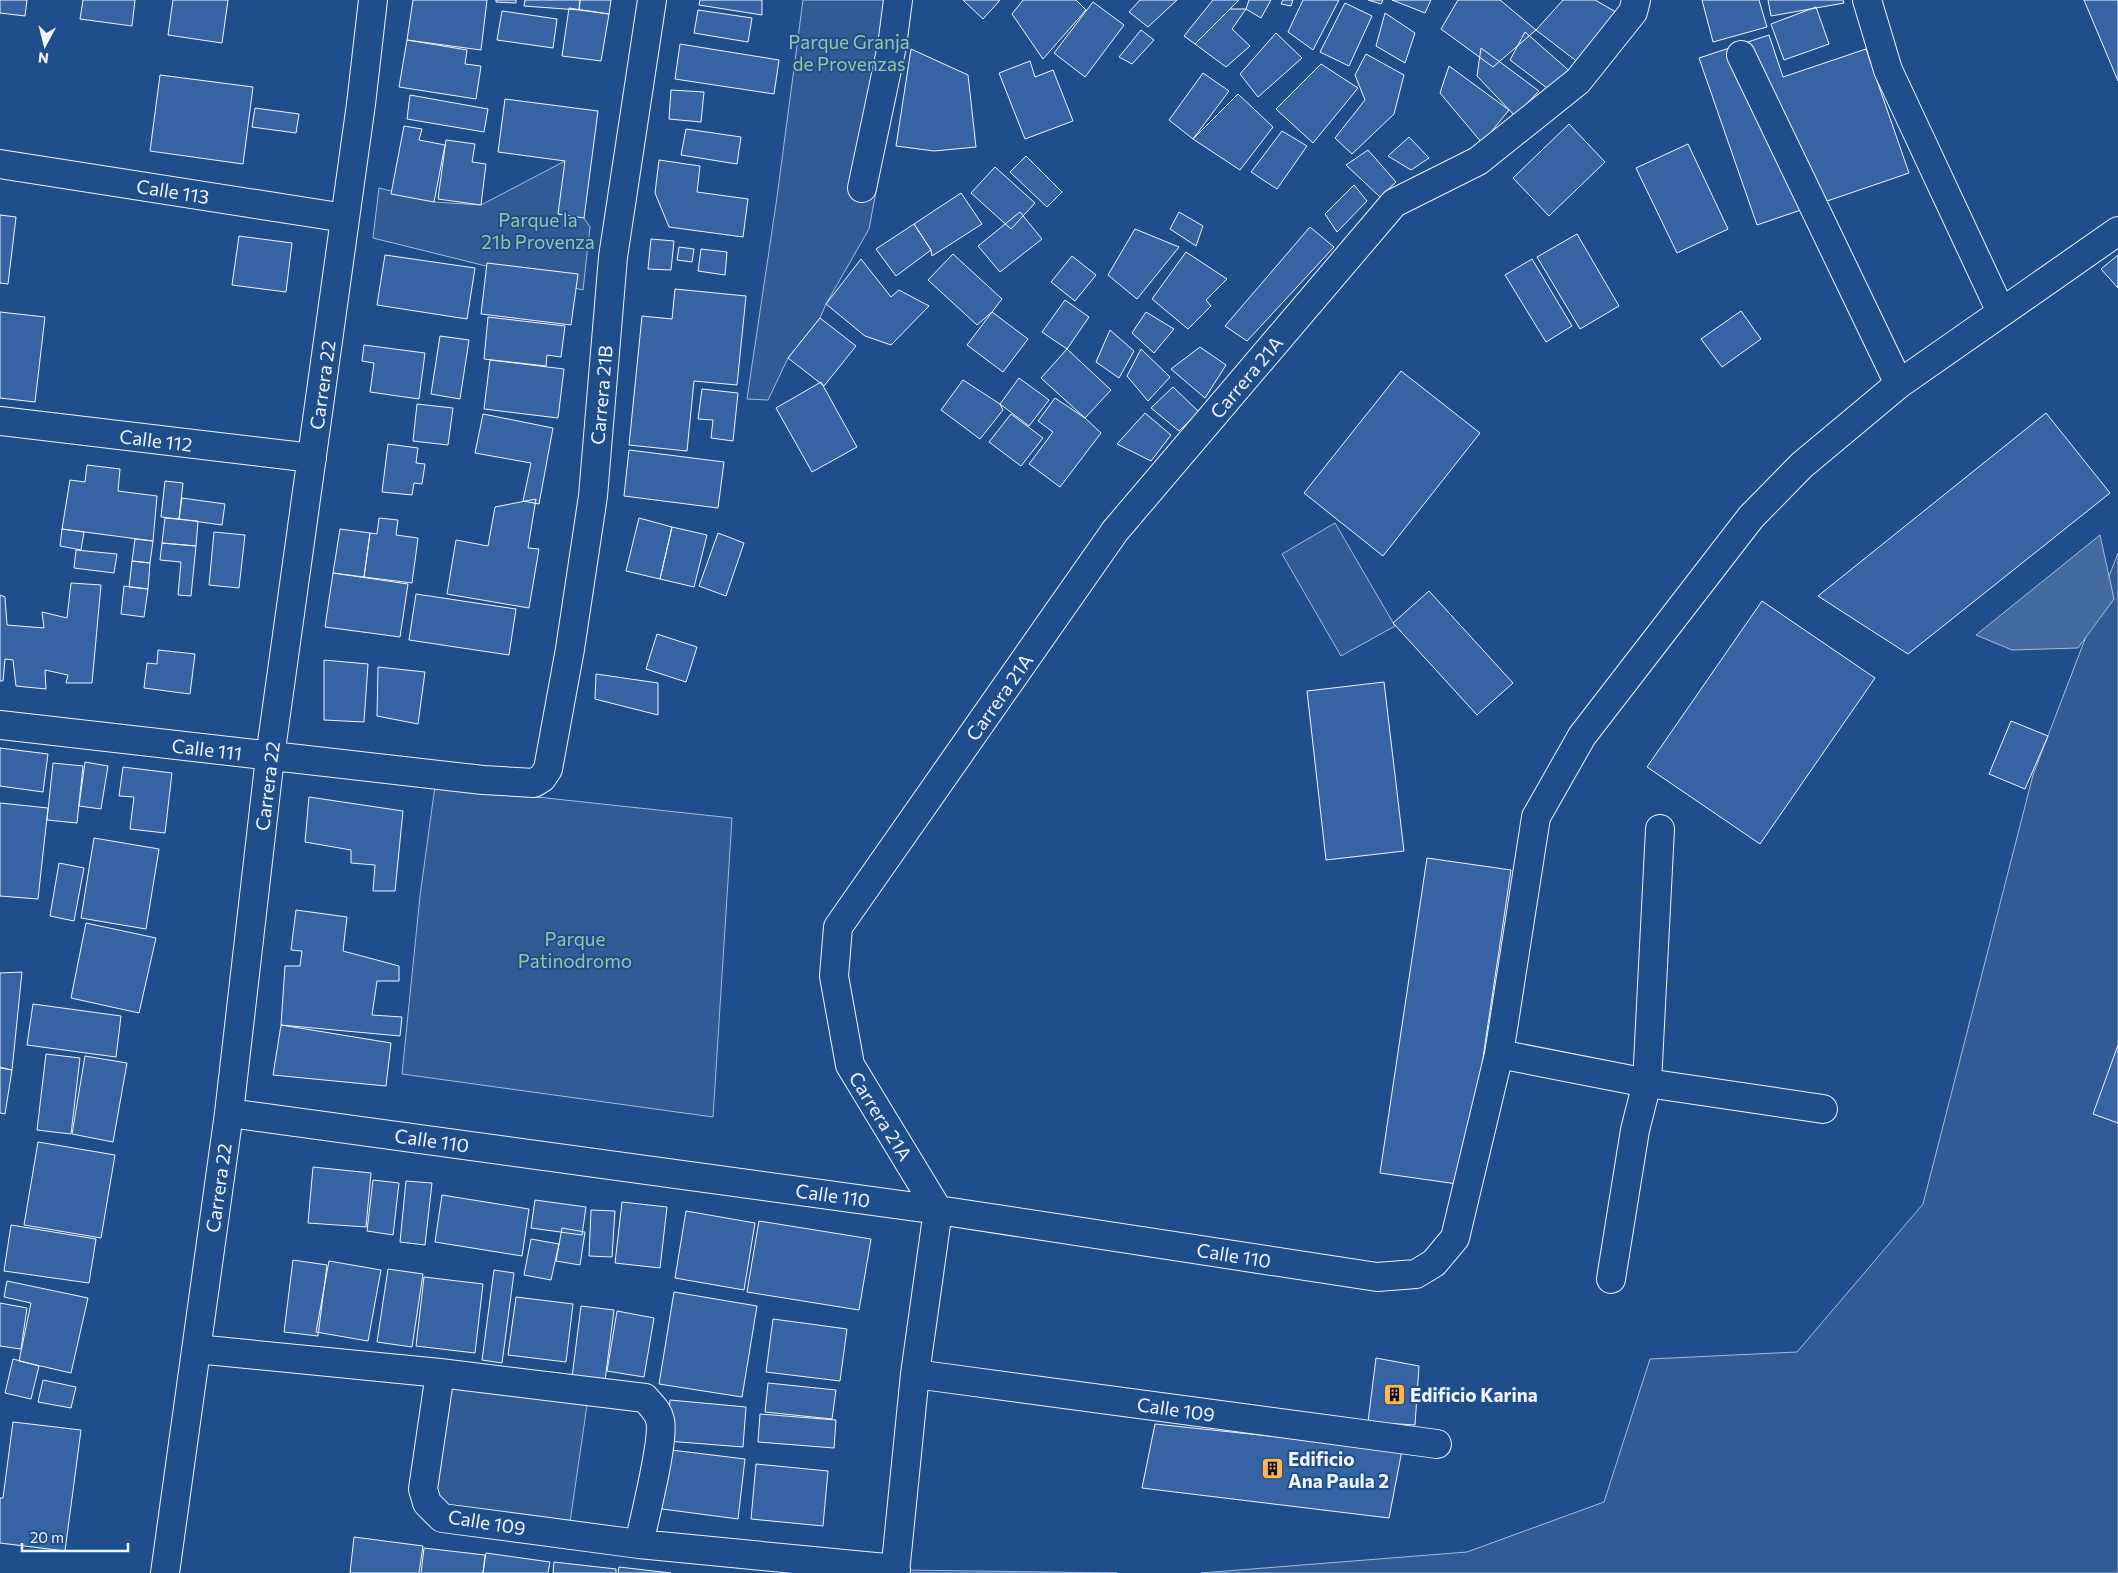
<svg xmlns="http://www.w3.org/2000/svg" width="2118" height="1573" viewBox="0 0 2118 1573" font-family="Commissioner,sans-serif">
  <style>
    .built { fill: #305b95; stroke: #a8bbd7 }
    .water { fill: #446ba0; stroke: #a8bbd7 }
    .building { fill: #3563a3; stroke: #f2f6ff }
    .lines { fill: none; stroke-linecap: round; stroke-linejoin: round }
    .minor-casing { stroke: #f2f6ff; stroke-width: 30 }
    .minor { stroke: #1f4e8c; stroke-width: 28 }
    .labels { text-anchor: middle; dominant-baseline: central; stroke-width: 4; stroke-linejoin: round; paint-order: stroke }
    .park-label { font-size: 19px; fill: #97c8a6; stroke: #1f4e8c }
    .street-label { font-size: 19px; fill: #f2f6ff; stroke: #1f4e8c }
    .poi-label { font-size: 19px; font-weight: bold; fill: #f2f6ff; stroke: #1f4e8c; text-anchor: start }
  </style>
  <rect width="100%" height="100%" fill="#1f4e8c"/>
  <path class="built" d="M 803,0 L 912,0 L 869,229 L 826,304 L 820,318 L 788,358 L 768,400 L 747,399 L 777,197 Z
    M 565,161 L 584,218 L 590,227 L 583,290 L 373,238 L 379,188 L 434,202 L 481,205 Z
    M 1335,523 L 1395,626 L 1341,656 L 1282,554 Z
    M 2118,553 L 2118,1573 L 1201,1573 L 1467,1552 L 1604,1502 L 1650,1359 L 1797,1352 L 1923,1204 L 2033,775 Z
    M 435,786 L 732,818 L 713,1117 L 402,1074 L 420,896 Z
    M 448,1380 L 588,1398 L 568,1536 L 430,1516 Z
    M 903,1570 L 1117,1573 L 902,1573 Z"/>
  <path class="water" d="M 2100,535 L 2114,599 L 2078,648 L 2012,650 L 1976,635 Z"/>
  <path class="building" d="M 0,0 L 27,0 L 25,16 L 0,13 Z
    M 83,0 L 135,0 L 132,26 L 80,19 Z
    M 173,0 L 228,0 L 222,43 L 168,35 Z
    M 413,0 L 487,0 L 481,50 L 407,40 Z
    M 496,0 L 516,0 L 516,3 L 496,2 Z
    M 525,0 L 580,0 L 579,10 L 524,6 Z
    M 580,0 L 611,0 L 609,14 L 579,10 Z
    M 700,0 L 762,0 L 762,15 L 699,5 Z
    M 963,0 L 1000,0 L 983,19 Z
    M 1023,0 L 1076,0 L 1086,10 L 1043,59 L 1012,14 Z
    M 1140,0 L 1177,0 L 1148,27 L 1129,12 Z
    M 1213,0 L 1239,0 L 1195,44 L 1184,36 Z
    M 1249,0 L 1271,0 L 1261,18 L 1246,9 Z
    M 1283,0 L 1293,0 L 1291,6 L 1281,4 Z
    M 1303,0 L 1339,0 L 1313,50 L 1288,32 Z
    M 1368,0 L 1383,0 L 1381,4 Z
    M 1392,0 L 1431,0 L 1425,13 Z
    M 1458,0 L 1500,0 L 1536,30 L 1493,67 L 1441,29 Z
    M 1563,0 L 1595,0 L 1621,15 L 1579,63 L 1536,30 Z
    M 1702,0 L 1759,0 L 1767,27 L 1713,42 Z
    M 1768,0 L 1843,0 L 1844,3 L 1771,16 Z
    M 2084,0 L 2118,0 L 2118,81 Z
    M 1093,2 L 1124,25 L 1085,77 L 1054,53 Z
    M 1345,3 L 1372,16 L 1349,66 L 1320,52 Z
    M 1816,7 L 1829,44 L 1784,60 L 1771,24 Z
    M 569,8 L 609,14 L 601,61 L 562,56 Z
    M 1230,9 L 1246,9 L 1232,29 L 1250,46 L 1226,67 L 1195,44 Z
    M 698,10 L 752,18 L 748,42 L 694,33 Z
    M 502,11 L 557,19 L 553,48 L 497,40 Z
    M 1385,13 L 1415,33 L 1405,63 L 1376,46 Z
    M 1141,30 L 1154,40 L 1132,64 L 1119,57 Z
    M 1525,32 L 1574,75 L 1555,94 L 1510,60 Z
    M 1276,33 L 1302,58 L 1258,97 L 1240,74 Z
    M 1769,35 L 1783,77 L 1866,49 L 1909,173 L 1757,225 L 1699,58 Z
    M 407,40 L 467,50 L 465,64 L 481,66 L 476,99 L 399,87 Z
    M 680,44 L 779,60 L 774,94 L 675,79 Z
    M 1481,48 L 1539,91 L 1515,116 L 1477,76 Z
    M 911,49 L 968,75 L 976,147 L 934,151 L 896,146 Z
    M 1366,54 L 1404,75 L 1394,114 L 1352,154 L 1335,138 L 1365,100 L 1355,75 Z
    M 1030,61 L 1035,77 L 1053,70 L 1073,121 L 1025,139 L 999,73 Z
    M 1321,64 L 1358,88 L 1313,143 L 1276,109 Z
    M 1449,66 L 1509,110 L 1482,143 L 1440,93 Z
    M 1203,73 L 1229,91 L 1193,139 L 1169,120 Z
    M 160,75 L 253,87 L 243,164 L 150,151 Z
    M 671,90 L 704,92 L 701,122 L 669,119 Z
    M 1238,94 L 1273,127 L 1240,170 L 1193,139 Z
    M 410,95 L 488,109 L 484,132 L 407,119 Z
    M 505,99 L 598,111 L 584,218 L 558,214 L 565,161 L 498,152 Z
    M 255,108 L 299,114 L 296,133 L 252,127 Z
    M 1569,124 L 1605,162 L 1549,216 L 1513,178 Z
    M 404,126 L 422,129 L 419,140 L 445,145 L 434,202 L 391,194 Z
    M 686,129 L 741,137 L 737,164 L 681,155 Z
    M 1282,131 L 1307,146 L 1277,189 L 1251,172 Z
    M 1409,137 L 1429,158 L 1411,170 L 1388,156 Z
    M 446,140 L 475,144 L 472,162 L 486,164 L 481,205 L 438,199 Z
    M 1688,144 L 1728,229 L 1677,253 L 1636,168 Z
    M 1368,150 L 1396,182 L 1380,197 L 1346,165 Z
    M 1026,156 L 1062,192 L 1047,207 L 1010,172 Z
    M 659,160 L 700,166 L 697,192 L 748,199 L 743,237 L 669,227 L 655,193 Z
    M 995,167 L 1035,203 L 1011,229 L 971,193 Z
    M 1354,185 L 1367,201 L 1337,232 L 1325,214 Z
    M 961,193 L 982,224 L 932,256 L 931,250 L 914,224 Z
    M 1020,212 L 1042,239 L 1000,272 L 978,246 Z
    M 1179,212 L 1203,226 L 1196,246 L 1170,229 Z
    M 0,215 L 16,217 L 8,284 L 0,283 Z
    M 914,224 L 931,250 L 896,276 L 876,249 Z
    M 1310,227 L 1334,247 L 1247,341 L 1225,326 Z
    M 1135,229 L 1179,247 L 1137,299 L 1108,275 Z
    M 1577,234 L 1619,306 L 1580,329 L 1537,257 Z
    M 239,236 L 292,243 L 286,292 L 232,285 Z
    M 651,239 L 674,241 L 671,270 L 648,269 Z
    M 679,247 L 694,249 L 692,262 L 677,260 Z
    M 701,249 L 727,252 L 725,275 L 698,271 Z
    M 1186,252 L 1227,279 L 1206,300 L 1211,306 L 1188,329 L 1152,299 Z
    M 953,254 L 1002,299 L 992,312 L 977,325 L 928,280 Z
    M 385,255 L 475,268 L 467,319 L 377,305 Z
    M 2118,255 L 2118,288 L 2101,269 Z
    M 1072,256 L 1096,275 L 1075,301 L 1051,282 Z
    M 861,259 L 891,297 L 899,290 L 929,306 L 891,345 L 865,336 L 826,304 Z
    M 1532,259 L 1572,326 L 1546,342 L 1505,275 Z
    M 487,263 L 578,274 L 571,325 L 481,314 Z
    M 675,289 L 746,296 L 737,385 L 694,381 L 687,451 L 629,445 L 642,316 L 672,319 Z
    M 1065,300 L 1089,317 L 1067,349 L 1042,332 Z
    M 1741,311 L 1761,339 L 1722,367 L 1701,339 Z
    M 0,312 L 45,317 L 35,402 L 0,398 Z
    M 992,312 L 1028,339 L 1003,372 L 967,345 Z
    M 1146,312 L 1174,329 L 1154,353 L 1132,333 Z
    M 488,317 L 565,326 L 561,357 L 547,355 L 546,366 L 484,359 Z
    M 820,318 L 856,346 L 824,386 L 788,358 Z
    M 1110,330 L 1134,351 L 1119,378 L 1096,362 Z
    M 440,336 L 469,340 L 460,399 L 431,394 Z
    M 364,345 L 425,353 L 419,399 L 370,392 L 374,363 L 362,361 Z
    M 1200,347 L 1226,365 L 1205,398 L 1171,369 Z
    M 1067,349 L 1111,390 L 1085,418 L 1041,378 Z
    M 1141,349 L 1170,377 L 1148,401 L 1127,376 Z
    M 490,360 L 564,369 L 558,418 L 484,409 Z
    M 1401,371 L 1480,433 L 1383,556 L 1304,493 Z
    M 1019,378 L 1049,400 L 1029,426 L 1000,404 Z
    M 963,380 L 1000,404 L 1003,410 L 980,439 L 941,410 Z
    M 821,382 L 857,447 L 812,472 L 776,408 Z
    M 1173,387 L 1199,412 L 1179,431 L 1151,408 Z
    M 702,389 L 738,393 L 733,441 L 711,438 L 713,420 L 698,419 Z
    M 1055,398 L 1085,418 L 1101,433 L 1060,487 L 1029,464 L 1053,432 L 1038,421 Z
    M 417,404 L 453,408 L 448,445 L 413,441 Z
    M 1145,413 L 1171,435 L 1151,461 L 1117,444 Z
    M 2046,413 L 2110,493 L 1908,654 L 1818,596 Z
    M 483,414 L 553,428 L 539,504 L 523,501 L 531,463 L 475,453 Z
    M 1011,414 L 1043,438 L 1021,466 L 989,442 Z
    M 388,444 L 418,448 L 416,463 L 425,464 L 422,484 L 414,483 L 412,495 L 382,492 Z
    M 629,450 L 724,462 L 718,508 L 624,496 Z
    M 87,465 L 120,469 L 118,491 L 157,496 L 153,541 L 62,529 L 70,480 L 85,482 Z
    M 165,481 L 183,483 L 179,519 L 161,517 Z
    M 182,498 L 225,504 L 222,525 L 179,519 Z
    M 536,499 L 528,548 L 539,549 L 529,608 L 447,594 L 456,540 L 488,546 L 495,507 Z
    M 165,518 L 198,521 L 196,546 L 162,543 Z
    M 379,518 L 398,520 L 396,535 L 418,538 L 412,583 L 364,577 L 370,533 L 377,534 Z
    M 639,518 L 672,527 L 660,579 L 626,571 Z
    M 672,527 L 707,535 L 694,587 L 660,579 Z
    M 62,529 L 84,532 L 81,550 L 60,546 Z
    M 340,529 L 370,533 L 364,577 L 333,573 Z
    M 214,532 L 245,535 L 239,588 L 209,585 Z
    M 718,533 L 744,543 L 726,596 L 699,586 Z
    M 135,539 L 153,541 L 150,563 L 132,561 Z
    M 162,543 L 196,546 L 191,596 L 178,595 L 181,562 L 160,560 Z
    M 76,550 L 117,554 L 114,573 L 74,568 Z
    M 132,561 L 150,563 L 148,589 L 129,587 Z
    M 333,573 L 408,584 L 400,637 L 325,627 Z
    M 71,583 L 101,585 L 92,683 L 66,683 L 68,675 L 45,670 L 46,689 L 16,686 L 13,660 L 5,659 L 3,681 L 0,681 L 0,595 L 5,597 L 7,625 L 44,628 L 42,612 L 67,618 Z
    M 124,586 L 148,589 L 144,617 L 121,614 Z
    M 1429,591 L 1513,683 L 1477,715 L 1393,623 Z
    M 416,594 L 516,609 L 509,655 L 409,640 Z
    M 1762,601 L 1875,678 L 1760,844 L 1647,767 Z
    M 657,634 L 697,647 L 686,682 L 646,669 Z
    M 158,650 L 195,654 L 190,694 L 144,688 L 147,663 L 157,664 Z
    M 324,660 L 368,664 L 364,722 L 324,720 Z
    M 378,667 L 425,672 L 418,724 L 377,716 Z
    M 596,674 L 658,683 L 658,715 L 595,699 Z
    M 1384,682 L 1404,851 L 1326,860 L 1307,691 Z
    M 2011,721 L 2048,736 L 2025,789 L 1989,774 Z
    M 0,748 L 48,754 L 43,792 L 0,786 Z
    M 85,762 L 108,766 L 101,809 L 79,806 Z
    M 53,763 L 83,766 L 77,823 L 47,820 Z
    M 123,767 L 172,773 L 165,833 L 130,829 L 134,797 L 119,796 Z
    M 309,797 L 403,811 L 395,891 L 373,891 L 375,865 L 351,863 L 351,850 L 305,842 Z
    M 0,803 L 48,808 L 38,899 L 0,896 Z
    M 94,838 L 159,849 L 146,929 L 81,918 Z
    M 1427,858 L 1511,870 L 1464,1185 L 1380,1173 Z
    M 59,863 L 84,868 L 74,921 L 50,916 Z
    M 296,910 L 347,917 L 343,951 L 399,966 L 399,981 L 377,981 L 372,1015 L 402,1017 L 400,1036 L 281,1025 L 285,966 L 300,966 L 302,951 L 291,950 Z
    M 86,923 L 156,938 L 139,1013 L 71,998 Z
    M 22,972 L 12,1070 L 0,1067 L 0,973 Z
    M 33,1004 L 121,1016 L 116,1057 L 27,1045 Z
    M 281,1025 L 391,1043 L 386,1086 L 273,1075 Z
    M 2118,1045 L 2118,1123 L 2093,1114 Z
    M 46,1054 L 80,1058 L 71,1134 L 37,1130 Z
    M 85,1056 L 127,1063 L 113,1142 L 72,1134 Z
    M 0,1068 L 12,1070 L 5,1114 L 0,1113 Z
    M 38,1142 L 115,1155 L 101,1238 L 24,1225 Z
    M 313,1167 L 371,1173 L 366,1227 L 308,1223 Z
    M 373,1180 L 399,1183 L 393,1235 L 367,1231 Z
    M 406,1181 L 432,1183 L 425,1245 L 400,1242 Z
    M 442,1195 L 529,1209 L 522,1256 L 435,1242 Z
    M 535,1200 L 586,1207 L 582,1235 L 531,1228 Z
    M 622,1202 L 667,1207 L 660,1268 L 615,1263 Z
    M 591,1210 L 615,1211 L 612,1257 L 589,1256 Z
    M 686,1211 L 755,1223 L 744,1290 L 675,1278 Z
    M 759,1221 L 871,1239 L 859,1310 L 747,1292 Z
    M 11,1225 L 96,1239 L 89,1283 L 4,1271 Z
    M 562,1228 L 585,1232 L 580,1265 L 556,1261 Z
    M 531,1239 L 559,1244 L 551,1280 L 524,1275 Z
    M 293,1260 L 327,1265 L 318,1336 L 284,1332 Z
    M 329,1261 L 381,1270 L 368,1341 L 316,1332 Z
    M 388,1269 L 423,1274 L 412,1347 L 377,1342 Z
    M 494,1270 L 514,1273 L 502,1363 L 482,1360 Z
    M 424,1277 L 483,1284 L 475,1353 L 416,1346 Z
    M 7,1281 L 88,1298 L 71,1373 L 19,1361 L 31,1303 L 4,1297 Z
    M 674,1292 L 757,1306 L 742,1397 L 659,1384 Z
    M 516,1297 L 573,1304 L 566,1362 L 508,1355 Z
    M 0,1303 L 27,1308 L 21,1349 L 0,1346 Z
    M 581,1306 L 614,1310 L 604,1389 L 571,1385 Z
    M 617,1311 L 654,1318 L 644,1377 L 607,1371 Z
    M 773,1319 L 847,1329 L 840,1381 L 766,1372 Z
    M 1376,1358 L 1419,1366 L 1415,1425 L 1368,1422 Z
    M 13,1359 L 39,1366 L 31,1399 L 5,1393 Z
    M 43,1380 L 76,1387 L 71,1408 L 38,1402 Z
    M 768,1383 L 836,1390 L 832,1419 L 765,1412 Z
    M 670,1400 L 746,1407 L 743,1447 L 667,1441 Z
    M 760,1414 L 836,1420 L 834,1448 L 758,1442 Z
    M 13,1422 L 81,1430 L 65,1551 L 0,1543 L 0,1498 L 3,1498 Z
    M 1155,1424 L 1402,1450 L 1389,1518 L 1142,1488 Z
    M 663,1449 L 745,1459 L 738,1519 L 655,1508 Z
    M 756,1464 L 828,1471 L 823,1526 L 751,1519 Z
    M 354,1537 L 423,1546 L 419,1573 L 350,1573 Z
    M 424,1548 L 485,1555 L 483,1573 L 421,1573 Z
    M 486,1553 L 550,1562 L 548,1573 L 483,1573 Z
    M 554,1562 L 616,1569 L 616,1573 L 553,1573 Z
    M 619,1567 L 671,1573 L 618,1573 Z"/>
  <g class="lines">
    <defs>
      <path id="minor" d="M 1867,0 L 1888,70 L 2001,312
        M 1741,55 L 1899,384
        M 0,164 L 345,218
        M 862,188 L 892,46 L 898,0
        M 0,421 L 312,458
        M 0,725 L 483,780 L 534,783 L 542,778 L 548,769 L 570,649 L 593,496 L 613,257 L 652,0
        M 1660,829 L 1647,1083 L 1823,1109
        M 1499,1054 L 1647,1083 L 1635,1130 L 1611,1279
        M 229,1113 L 938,1210 L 1377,1277 L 1416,1274 L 1434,1263 L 1455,1238 L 1499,1054 L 1536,817 L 1582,736 L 1751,517 L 1802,465 L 1899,384 L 2118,231
        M 196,1349 L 440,1373 L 423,1489 L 427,1503 L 442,1518 L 639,1544 L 896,1569
        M 440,1373 L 645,1398 C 651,1405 658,1411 660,1420 C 665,1439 644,1520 639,1544
        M 915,1374 L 1437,1444
        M 165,1573 L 229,1113 L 270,757 L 361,104 L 373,0
        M 895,1573 L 915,1374 L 938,1210 L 850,1065 L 834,976 L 838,927 L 1115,531 L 1394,203 L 1478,161 L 1578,81 L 1633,12 L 1636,0"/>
    </defs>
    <use href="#minor" class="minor-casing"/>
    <use href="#minor" class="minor"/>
  </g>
  <defs>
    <symbol id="building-square" viewBox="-11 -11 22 22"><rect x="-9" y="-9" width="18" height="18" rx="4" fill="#ffb74d" stroke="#1f4e8c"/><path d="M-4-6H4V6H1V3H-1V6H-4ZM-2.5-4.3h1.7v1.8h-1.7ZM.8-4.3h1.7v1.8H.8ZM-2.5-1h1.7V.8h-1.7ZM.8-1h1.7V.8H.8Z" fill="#111"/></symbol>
  </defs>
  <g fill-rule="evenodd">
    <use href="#building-square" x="1382" y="1382" width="25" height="25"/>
    <use href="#building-square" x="1260" y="1456" width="25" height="25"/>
  </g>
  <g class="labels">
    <g class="park-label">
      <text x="849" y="41">Parque Granja<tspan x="849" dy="22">de Provenzas</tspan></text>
      <text x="538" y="219">Parque la<tspan x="538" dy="22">21b Provenza</tspan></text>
      <text x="575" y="938">Parque<tspan x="575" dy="22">Patinodromo</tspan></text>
    </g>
    <g class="street-label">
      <text transform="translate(173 191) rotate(9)">Calle 113</text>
      <text transform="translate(1246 377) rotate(-50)">Carrera 21A</text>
      <text transform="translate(322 385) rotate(-82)">Carrera 22</text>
      <text transform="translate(601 395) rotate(-85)">Carrera 21B</text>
      <text transform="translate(156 440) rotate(7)">Calle 112</text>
      <text transform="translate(999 697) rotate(-55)">Carrera 21A</text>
      <text transform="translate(207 749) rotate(7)">Calle 111</text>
      <text transform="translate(267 786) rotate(-83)">Carrera 22</text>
      <text transform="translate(881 1116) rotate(58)">Carrera 21A</text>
      <text transform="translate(432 1140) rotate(8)">Calle 110</text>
      <text transform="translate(218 1188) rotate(-82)">Carrera 22</text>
      <text transform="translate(833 1195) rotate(8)">Calle 110</text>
      <text transform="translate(1234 1255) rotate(9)">Calle 110</text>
      <text transform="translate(1176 1409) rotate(8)">Calle 109</text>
      <text transform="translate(487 1522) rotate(9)">Calle 109</text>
    </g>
    <g class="poi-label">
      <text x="1410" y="1394">Edificio Karina</text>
      <text x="1288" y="1458">Edificio<tspan x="1288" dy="22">Ana Paula 2</tspan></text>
    </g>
  </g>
  <g transform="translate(45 45) rotate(187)" stroke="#1f4e8c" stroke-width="4" paint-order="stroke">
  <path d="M0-4L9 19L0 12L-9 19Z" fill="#f2f6ff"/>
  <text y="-8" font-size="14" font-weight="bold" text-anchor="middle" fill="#f2f6ff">N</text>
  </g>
  <path d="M22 1543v8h106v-8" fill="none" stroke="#f2f6ff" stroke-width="2.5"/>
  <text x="30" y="1543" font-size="15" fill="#f2f6ff" stroke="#1f4e8c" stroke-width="4" paint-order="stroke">20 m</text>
</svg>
